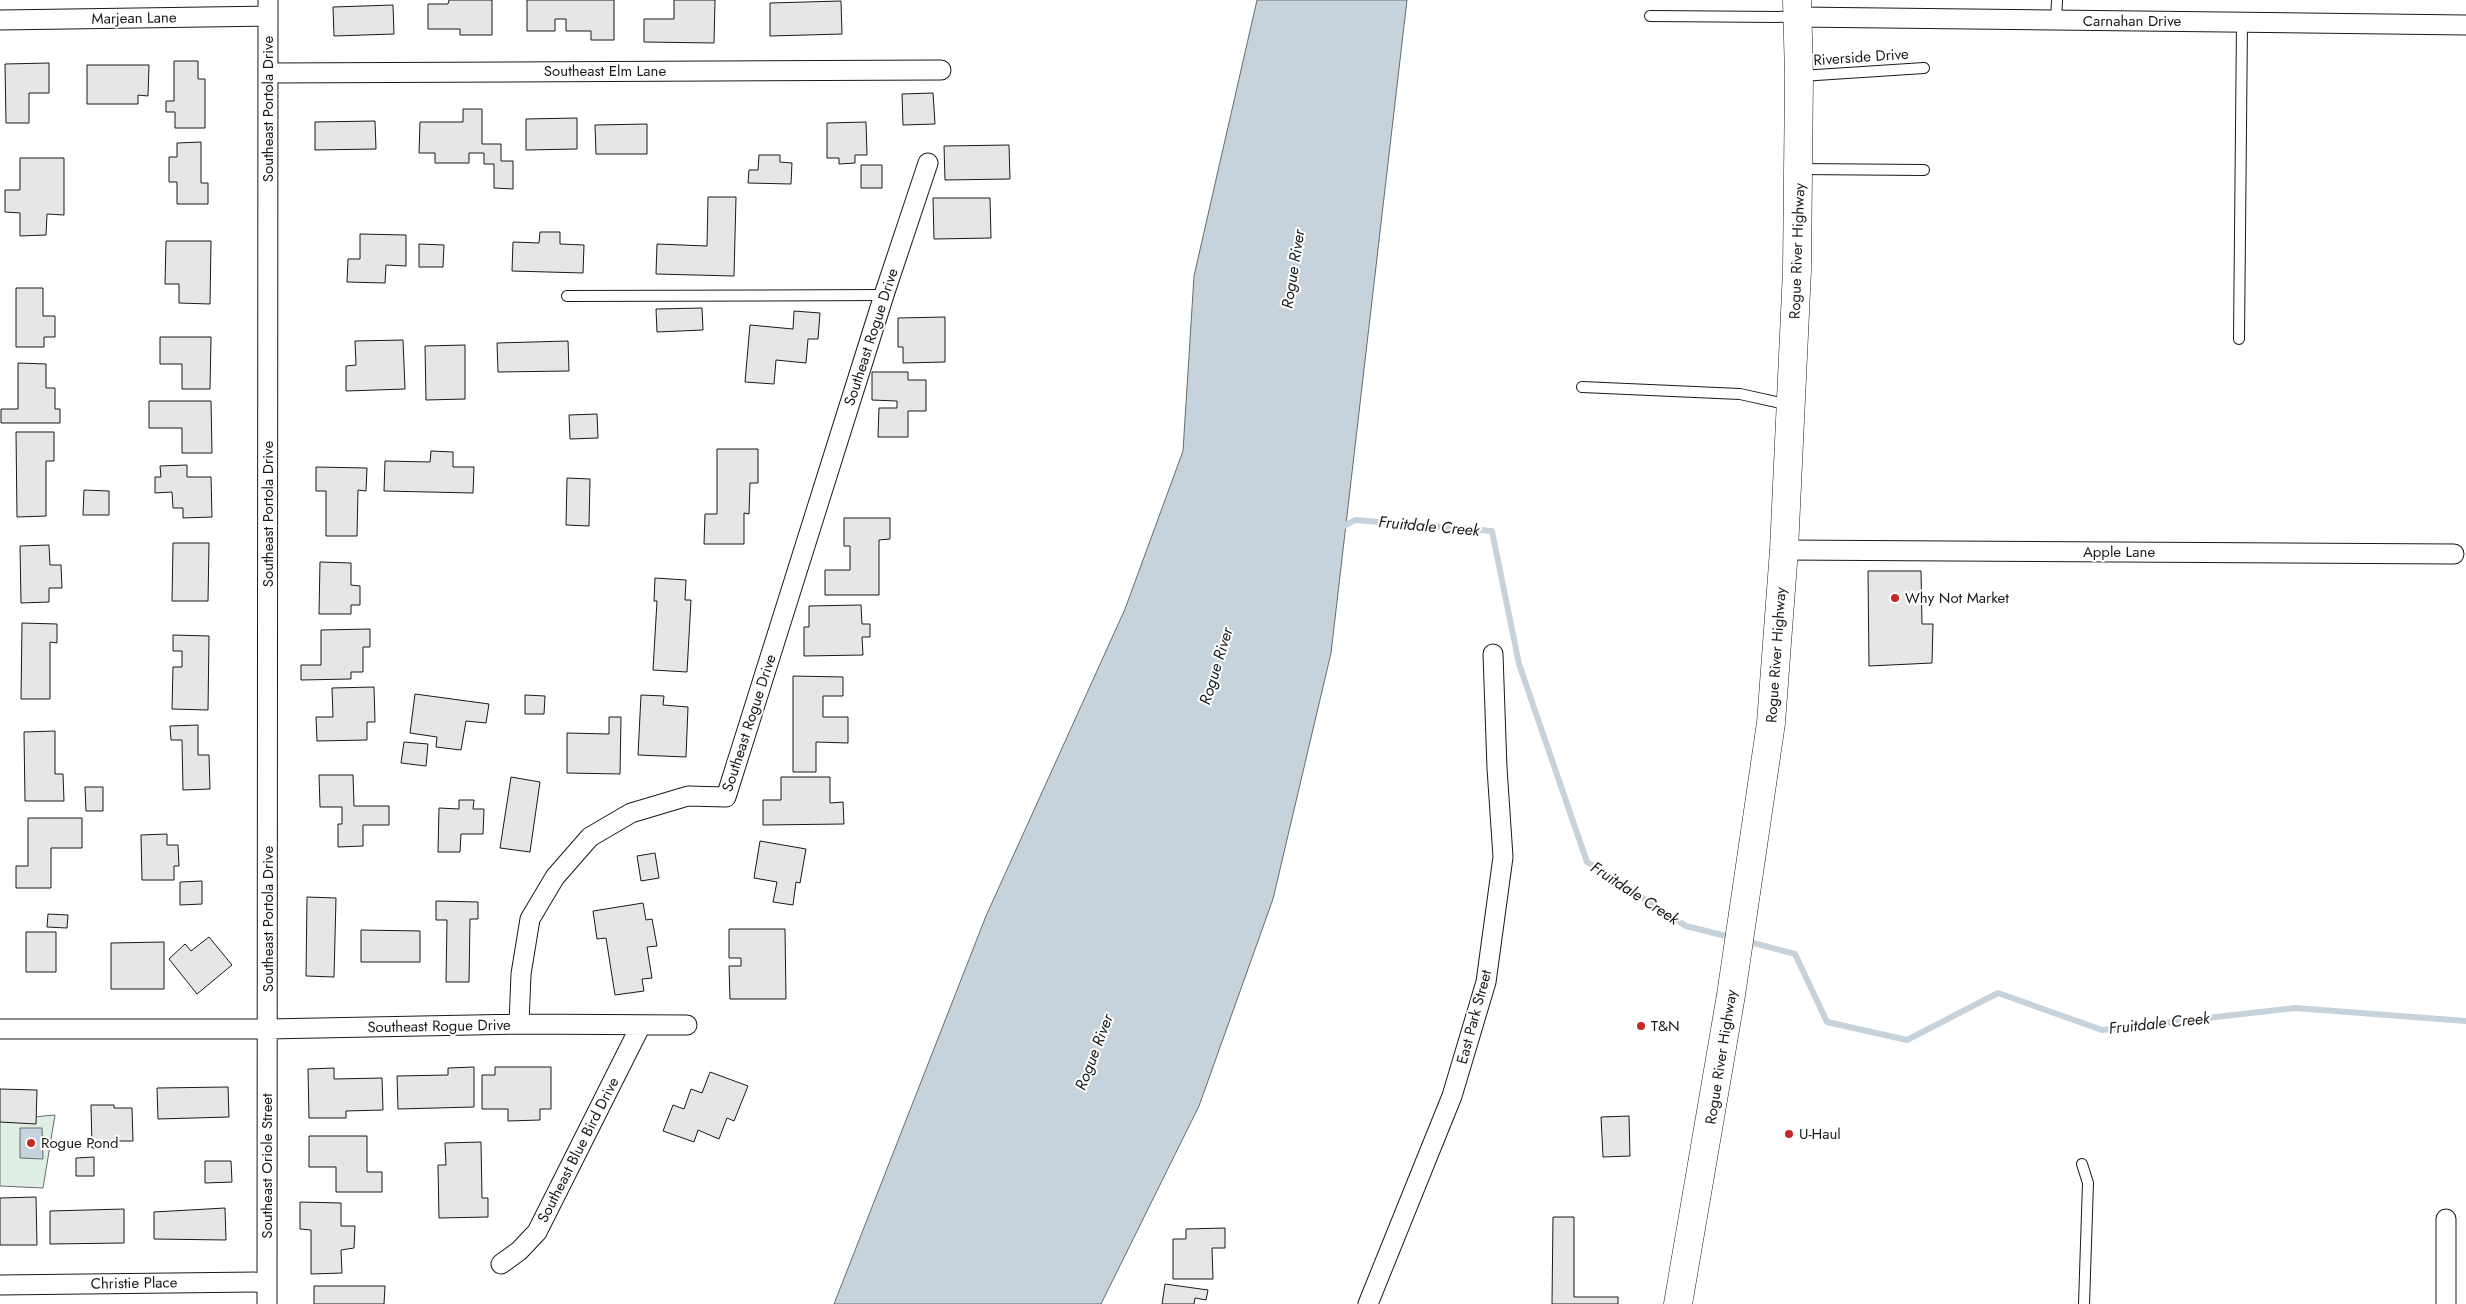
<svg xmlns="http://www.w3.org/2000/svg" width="2466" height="1304" viewBox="0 0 2466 1304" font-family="Jost,sans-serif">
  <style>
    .green { fill: #e0efe3; stroke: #6a6a6a }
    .water { fill: #c6d2dc; stroke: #6a6a6a }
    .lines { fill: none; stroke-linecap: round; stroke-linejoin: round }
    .stream { stroke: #c6d2dc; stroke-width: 6 }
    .building { fill: #e6e6e6; stroke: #1a1a1a }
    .service-casing { stroke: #1a1a1a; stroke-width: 12 }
    .minor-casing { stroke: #1a1a1a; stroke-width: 21 }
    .primary-casing { stroke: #1a1a1a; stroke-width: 29 }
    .service { stroke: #fff; stroke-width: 10 }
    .minor { stroke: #fff; stroke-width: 19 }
    .primary { stroke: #fff; stroke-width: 28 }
    .poi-dot { fill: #c62828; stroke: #fff; stroke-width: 2 }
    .labels { text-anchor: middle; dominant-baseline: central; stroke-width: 4; stroke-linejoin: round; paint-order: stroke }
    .street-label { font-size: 15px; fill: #1a1a1a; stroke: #fff }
    .poi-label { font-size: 15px; fill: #1a1a1a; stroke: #fff; text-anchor: start }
    .water-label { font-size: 16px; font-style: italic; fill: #1a1a1a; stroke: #fff }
  </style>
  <rect width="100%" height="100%" fill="#fff"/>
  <path class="green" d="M 55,1115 L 43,1188 L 0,1186 L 0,1120 Z"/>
  <path class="water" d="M 1257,0 L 1407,0 L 1331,653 L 1273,899 L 1199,1106 L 1101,1304 L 834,1304 L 986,916 L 1125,609 L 1183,451 L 1194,276 Z
    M 20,1128 L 42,1128 L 43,1159 L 20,1158 Z"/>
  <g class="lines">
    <path class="stream" d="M 1339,529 L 1355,520 L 1492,531 L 1519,664 L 1587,862 L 1686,926 L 1734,938
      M 1746,941 L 1795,954 L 1827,1022 L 1907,1040 L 1998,993 L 2102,1030 L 2295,1008 L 2466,1021"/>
  </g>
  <path class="building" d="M 449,0 L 492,0 L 492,35 L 460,35 L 460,29 L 428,29 L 428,4 L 448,4 Z
    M 527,0 L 614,0 L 614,40 L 591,40 L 591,31 L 566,31 L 566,19 L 555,19 L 555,31 L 527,31 Z
    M 674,0 L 715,0 L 714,43 L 644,42 L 644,19 L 674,19 Z
    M 841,1 L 842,34 L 770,36 L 770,3 Z
    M 393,5 L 394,34 L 334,36 L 333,7 Z
    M 174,61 L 198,61 L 198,79 L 205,79 L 205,128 L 175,128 L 175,112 L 166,112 L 166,101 L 174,101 Z
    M 49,63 L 49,93 L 29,93 L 29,123 L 6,123 L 5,64 Z
    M 87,65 L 149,65 L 148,96 L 138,95 L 138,104 L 87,104 Z
    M 933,93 L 935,124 L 903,125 L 902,94 Z
    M 463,109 L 482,109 L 482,144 L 501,144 L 501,161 L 513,161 L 513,189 L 494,188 L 494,164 L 484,164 L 484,153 L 469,153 L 469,163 L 435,163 L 435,153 L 419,153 L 420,122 L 463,122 Z
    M 577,118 L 577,149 L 526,150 L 526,119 Z
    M 375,121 L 376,149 L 315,150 L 315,122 Z
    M 866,122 L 867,155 L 855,155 L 855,163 L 839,164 L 839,158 L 827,158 L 827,123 Z
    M 647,124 L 647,154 L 596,154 L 595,125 Z
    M 201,142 L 201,183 L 208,183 L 208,204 L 177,204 L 177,182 L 169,182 L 169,157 L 177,157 L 177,143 Z
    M 1009,145 L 1010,179 L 945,180 L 944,146 Z
    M 759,155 L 780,155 L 780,162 L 792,163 L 791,184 L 748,183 L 749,170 L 758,170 Z
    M 20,158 L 64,158 L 64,215 L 47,214 L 46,235 L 20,236 L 20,213 L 5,212 L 5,190 L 20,190 Z
    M 861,165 L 882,165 L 882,188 L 861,188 Z
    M 708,197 L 736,197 L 734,276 L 656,274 L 657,244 L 707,246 Z
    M 933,198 L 990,198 L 991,238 L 934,239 Z
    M 540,232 L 560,232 L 560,244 L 584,245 L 583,273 L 512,271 L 513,242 L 539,243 Z
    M 360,234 L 406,235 L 406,266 L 386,265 L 385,283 L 347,282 L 348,259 L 360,259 Z
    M 166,241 L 211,241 L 210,304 L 179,303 L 179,284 L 165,284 Z
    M 419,244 L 444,245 L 443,267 L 419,267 Z
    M 16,288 L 43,288 L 43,316 L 55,316 L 55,337 L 44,337 L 44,347 L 16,347 Z
    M 702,308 L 703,330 L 657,332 L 656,309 Z
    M 794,311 L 820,313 L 818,339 L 808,339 L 806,363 L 776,360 L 774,384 L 745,382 L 750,325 L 793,329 Z
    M 945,317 L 945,362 L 903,363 L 903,347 L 898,347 L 898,318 Z
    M 160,337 L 211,337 L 210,389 L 182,389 L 182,364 L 160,364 Z
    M 403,340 L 405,389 L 346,391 L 346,366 L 356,365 L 355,341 Z
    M 568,341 L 569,371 L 498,372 L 497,343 Z
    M 465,345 L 465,399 L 426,400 L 425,346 Z
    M 18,363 L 46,364 L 46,388 L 55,388 L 55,409 L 60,409 L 60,423 L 1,423 L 1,409 L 18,409 Z
    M 872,372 L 908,372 L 908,380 L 926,380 L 926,411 L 908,411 L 908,437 L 878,437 L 879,408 L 897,408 L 897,401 L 872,400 Z
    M 149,401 L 211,401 L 212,453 L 182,453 L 182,428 L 149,428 Z
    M 597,414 L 598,438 L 570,439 L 569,415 Z
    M 16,432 L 54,432 L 54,461 L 46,461 L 46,516 L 17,517 Z
    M 717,449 L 758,449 L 758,483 L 750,483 L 749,514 L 744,513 L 744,544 L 704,544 L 705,514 L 717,514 Z
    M 431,451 L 453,452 L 453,467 L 474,467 L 473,493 L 384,491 L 385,461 L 430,462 Z
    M 187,465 L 187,477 L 211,477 L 212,517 L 183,518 L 183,508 L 173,508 L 172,492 L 155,493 L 155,477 L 161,477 L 160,466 Z
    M 316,467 L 367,468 L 366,491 L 358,490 L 357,536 L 326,536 L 326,491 L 316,491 Z
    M 567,478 L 590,479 L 589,526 L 566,525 Z
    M 84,490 L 109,491 L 109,515 L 83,515 Z
    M 844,518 L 890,518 L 890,539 L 879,540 L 879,595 L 825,595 L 825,570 L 850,570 L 850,546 L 844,546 Z
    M 173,543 L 209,543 L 208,601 L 172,601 Z
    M 49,545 L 50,565 L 61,565 L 62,588 L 49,588 L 49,602 L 21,603 L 20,546 Z
    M 320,562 L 351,563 L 351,585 L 360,586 L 360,605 L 351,605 L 351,614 L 319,614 Z
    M 1868,571 L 1921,571 L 1922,624 L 1933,624 L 1932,663 L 1869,666 Z
    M 655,578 L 686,580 L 685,600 L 691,600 L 687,672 L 653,670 L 657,601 L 654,601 Z
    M 861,605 L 862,624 L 870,624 L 870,637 L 862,637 L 863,655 L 804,656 L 804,627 L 809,627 L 809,606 Z
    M 22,623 L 57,624 L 57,643 L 50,642 L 50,699 L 21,699 Z
    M 370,629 L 370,647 L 363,647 L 363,672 L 351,672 L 351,679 L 301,680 L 301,665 L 321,665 L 321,630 Z
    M 173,635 L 209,636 L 208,710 L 172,709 L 173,667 L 182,667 L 182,651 L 173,651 Z
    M 793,676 L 843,677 L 843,696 L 823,696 L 823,717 L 848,717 L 848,743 L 816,742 L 816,772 L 793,772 Z
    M 374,687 L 375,722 L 367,722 L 367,740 L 317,741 L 316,717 L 333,717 L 332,688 Z
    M 415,694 L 489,704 L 486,723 L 466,721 L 461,750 L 436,747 L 437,737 L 410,733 Z
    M 525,695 L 545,696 L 544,714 L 525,714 Z
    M 641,695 L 664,696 L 663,705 L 688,707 L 686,757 L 638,755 Z
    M 609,717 L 621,717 L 620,774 L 567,773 L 567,733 L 609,734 Z
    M 198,725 L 198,755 L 209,755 L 210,789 L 183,790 L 182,740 L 171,740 L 170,726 Z
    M 55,731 L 55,774 L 63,774 L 64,801 L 25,801 L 24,732 Z
    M 404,742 L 428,744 L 426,766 L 401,763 Z
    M 319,775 L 353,775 L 354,806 L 389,806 L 389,825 L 363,825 L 363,846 L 338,847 L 338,824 L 342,824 L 342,807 L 320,807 Z
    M 511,777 L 540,782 L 530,852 L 500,848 Z
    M 781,777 L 830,777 L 830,803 L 843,802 L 844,824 L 763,825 L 763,800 L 781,800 Z
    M 85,787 L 103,787 L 103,811 L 86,811 Z
    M 459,800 L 474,800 L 473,809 L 484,809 L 483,834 L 461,834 L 460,852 L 438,852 L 439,808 L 459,809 Z
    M 28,818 L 82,818 L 82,848 L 51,848 L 51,888 L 16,888 L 16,866 L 28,866 Z
    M 167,834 L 167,845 L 178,845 L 179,866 L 174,866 L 174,880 L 142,880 L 141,835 Z
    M 760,841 L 806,849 L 800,883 L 796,882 L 793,905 L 773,902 L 777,882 L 754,878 Z
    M 655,853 L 659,878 L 641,881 L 637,856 Z
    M 202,881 L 202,904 L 180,905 L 180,882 Z
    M 307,897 L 336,898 L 334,977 L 306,976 Z
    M 436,901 L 478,902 L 478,919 L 470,919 L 469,982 L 446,982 L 447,920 L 436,920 Z
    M 643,903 L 646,920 L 652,919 L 657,946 L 647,947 L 652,978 L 642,979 L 644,991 L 615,995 L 606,938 L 597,939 L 593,911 Z
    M 48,914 L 68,915 L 67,928 L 47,927 Z
    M 729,929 L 785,929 L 786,999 L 730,999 L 729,966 L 741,966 L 741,958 L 729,958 Z
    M 361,930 L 420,931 L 420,962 L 361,962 Z
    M 26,932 L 56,932 L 56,972 L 26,972 Z
    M 209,937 L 232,965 L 197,994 L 169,959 L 185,944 L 191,951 Z
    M 164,942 L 164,989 L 111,989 L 111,943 Z
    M 474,1067 L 474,1107 L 398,1109 L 397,1076 L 448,1075 L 448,1068 Z
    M 495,1067 L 551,1067 L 551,1109 L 540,1109 L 540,1120 L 508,1121 L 508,1109 L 482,1109 L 482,1075 L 495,1075 Z
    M 334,1068 L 334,1079 L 382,1078 L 383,1110 L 346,1111 L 346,1118 L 309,1118 L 308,1069 Z
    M 710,1072 L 748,1086 L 734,1121 L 727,1118 L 719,1139 L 698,1130 L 694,1142 L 663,1131 L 673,1105 L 684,1109 L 691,1089 L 702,1093 Z
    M 228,1087 L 229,1117 L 158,1119 L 157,1088 Z
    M 0,1089 L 37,1090 L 36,1124 L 0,1122 Z
    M 91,1105 L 114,1105 L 114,1108 L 132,1108 L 133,1141 L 107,1141 L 107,1148 L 92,1148 Z
    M 1629,1116 L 1630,1156 L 1603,1157 L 1601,1117 Z
    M 309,1136 L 367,1136 L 367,1172 L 382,1172 L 382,1192 L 336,1192 L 336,1167 L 309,1167 Z
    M 481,1142 L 482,1198 L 488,1198 L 488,1217 L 439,1218 L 438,1165 L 446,1165 L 445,1143 Z
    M 94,1157 L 94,1176 L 76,1176 L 76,1158 Z
    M 205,1161 L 231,1161 L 232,1182 L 205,1183 Z
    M 36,1197 L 37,1245 L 0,1245 L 0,1198 Z
    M 300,1202 L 341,1203 L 341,1226 L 355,1226 L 354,1248 L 341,1250 L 342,1273 L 311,1274 L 311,1230 L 300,1229 Z
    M 225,1208 L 226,1240 L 154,1239 L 154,1212 Z
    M 124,1209 L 124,1243 L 50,1244 L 50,1211 Z
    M 1553,1217 L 1574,1217 L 1574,1297 L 1618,1297 L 1618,1304 L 1552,1304 Z
    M 1225,1228 L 1225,1248 L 1212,1248 L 1213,1279 L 1173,1279 L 1173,1239 L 1186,1239 L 1186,1229 Z
    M 1165,1284 L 1208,1290 L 1206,1300 L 1195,1298 L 1194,1304 L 1162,1304 Z
    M 314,1286 L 385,1286 L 384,1304 L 314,1304 Z"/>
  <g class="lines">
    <defs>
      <path id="service" d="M 1650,16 L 1797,17
        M 2056,21 L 2057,0
        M 1801,76 L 1924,68
        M 1799,169 L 1924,170
        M 567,296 L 884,295
        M 2239,339 L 2242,22
        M 1582,387 L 1740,394 L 1790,405
        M 2082,1164 L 2088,1183 L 2084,1304"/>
      <path id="minor" d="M 1797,17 L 2466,25
        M 0,20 L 268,16
        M 269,73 L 941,70
        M 1784,550 L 2454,554
        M 519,1024 L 521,974 L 530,919 L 555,877 L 590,837 L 631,813 L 688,796 L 726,797 L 884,295 L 928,163
        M 0,1029 L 268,1029 L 519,1024 L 687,1025
        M 2446,1219 L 2446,1304
        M 501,1264 L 519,1251 L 537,1232 L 641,1025
        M 0,1285 L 267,1282
        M 267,1304 L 268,0
        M 1368,1304 L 1452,1096 L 1486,982 L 1503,857 L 1497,768 L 1493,654"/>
      <path id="primary" d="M 1678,1304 L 1731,995 L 1771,723 L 1784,550 L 1797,270 L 1799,76 L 1797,0"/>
    </defs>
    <use href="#service" class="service-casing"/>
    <use href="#minor" class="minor-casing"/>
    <use href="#primary" class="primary-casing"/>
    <use href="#service" class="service"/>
    <use href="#minor" class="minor"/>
    <use href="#primary" class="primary"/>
  </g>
  <g class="poi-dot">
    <circle cx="1895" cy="598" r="5"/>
    <circle cx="1641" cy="1026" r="5"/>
    <circle cx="1789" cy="1134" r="5"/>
    <circle cx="31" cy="1143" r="5"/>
  </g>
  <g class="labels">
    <g class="street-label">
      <text transform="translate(134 18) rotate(-1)">Marjean Lane</text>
      <text x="2132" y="21">Carnahan Drive</text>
      <text transform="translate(1861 57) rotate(-4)">Riverside Drive</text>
      <text x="605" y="71">Southeast Elm Lane</text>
      <text transform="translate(268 109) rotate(-90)">Southeast Portola Drive</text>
      <text transform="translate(1797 251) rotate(-88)">Rogue River Highway</text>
      <text transform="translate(871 337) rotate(-72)">Southeast Rogue Drive</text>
      <text transform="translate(268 514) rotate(-90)">Southeast Portola Drive</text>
      <text x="2119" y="552">Apple Lane</text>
      <text transform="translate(1776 655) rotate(-86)">Rogue River Highway</text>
      <text transform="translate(749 723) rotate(-72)">Southeast Rogue Drive</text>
      <text transform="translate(268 919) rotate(-90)">Southeast Portola Drive</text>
      <text transform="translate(1474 1017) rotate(-75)">East Park Street</text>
      <text transform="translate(439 1026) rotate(-1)">Southeast Rogue Drive</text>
      <text transform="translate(1721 1057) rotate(-81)">Rogue River Highway</text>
      <text transform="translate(578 1150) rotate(-63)">Southeast Blue Bird Drive</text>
      <text transform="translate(267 1166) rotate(-90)">Southeast Oriole Street</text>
      <text transform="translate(134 1283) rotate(-1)">Christie Place</text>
    </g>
    <g class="poi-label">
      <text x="1905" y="598">Why Not Market</text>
      <text x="1651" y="1026">T&amp;N</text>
      <text x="1799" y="1134">U-Haul</text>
      <text x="41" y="1143">Rogue Pond</text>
    </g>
    <g class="water-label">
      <text transform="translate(1293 269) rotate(-81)">Rogue River</text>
      <text transform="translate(1429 526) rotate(5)">Fruitdale Creek</text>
      <text transform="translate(1216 666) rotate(-73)">Rogue River</text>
      <text transform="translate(1635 893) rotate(33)">Fruitdale Creek</text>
      <text transform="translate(2159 1023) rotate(-6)">Fruitdale Creek</text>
      <text transform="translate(1094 1052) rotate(-69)">Rogue River</text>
    </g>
  </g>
</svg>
